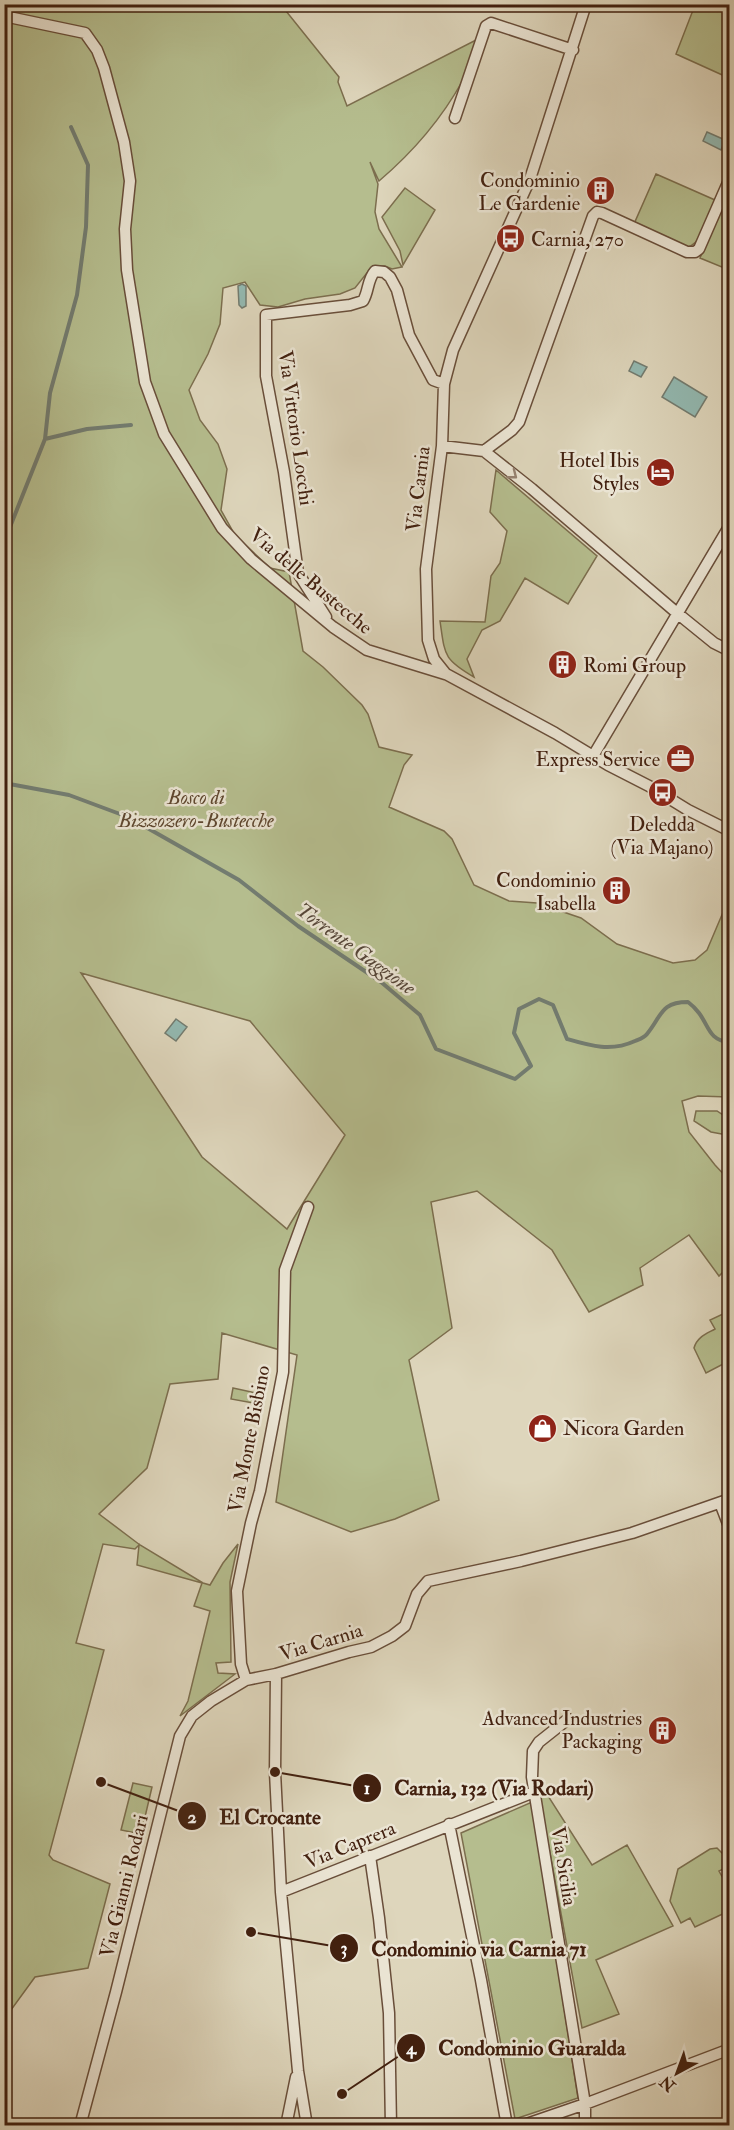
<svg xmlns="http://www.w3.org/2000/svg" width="734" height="2130" viewBox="0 0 734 2130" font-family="'IM FELL Double Pica',serif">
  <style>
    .green { fill: #b5bd8e; stroke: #7c6e4e; stroke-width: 1.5; fill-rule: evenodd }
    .water { fill: #93b9b1; stroke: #737c70; stroke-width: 1.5 }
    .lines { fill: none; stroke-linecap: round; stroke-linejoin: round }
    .stream { stroke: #737c70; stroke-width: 4 }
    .minor-casing { stroke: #694e3a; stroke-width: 13 }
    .minor { stroke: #eae4d3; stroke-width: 10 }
    .oneway { stroke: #968271 }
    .labels { text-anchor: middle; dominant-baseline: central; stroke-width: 5; stroke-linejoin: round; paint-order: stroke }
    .poi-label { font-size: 20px; fill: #42200f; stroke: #eae4d3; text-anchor: end }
    .street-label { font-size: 20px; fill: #42200f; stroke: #eae4d3 }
    .park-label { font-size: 20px; font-style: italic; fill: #5f472f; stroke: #eae4d3 }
    .water-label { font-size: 21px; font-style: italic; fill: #564638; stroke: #eae4d3 }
    .leader { fill: none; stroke: #42200f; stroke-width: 2 }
    .callout-dot { fill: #42200f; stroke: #eae4d3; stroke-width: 2 }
    .mark-label { font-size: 18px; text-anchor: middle; font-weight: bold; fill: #fff }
    .callout-label { font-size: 21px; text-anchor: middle; font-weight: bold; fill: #42200f; stroke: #eae4d3; stroke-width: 5; stroke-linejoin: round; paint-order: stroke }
  </style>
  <rect width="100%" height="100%" fill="#ded6bc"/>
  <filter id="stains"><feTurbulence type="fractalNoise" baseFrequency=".00333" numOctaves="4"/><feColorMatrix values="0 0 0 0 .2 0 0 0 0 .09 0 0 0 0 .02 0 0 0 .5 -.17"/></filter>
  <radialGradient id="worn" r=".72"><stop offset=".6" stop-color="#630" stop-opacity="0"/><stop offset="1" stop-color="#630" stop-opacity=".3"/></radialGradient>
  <path class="green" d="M 226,4 L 230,9 L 282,6 L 339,77 L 338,82 L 347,106 L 476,40 C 472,53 469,68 463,80 C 442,118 412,153 379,181 L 370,162 L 378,184 L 375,212 L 379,229 L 402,267 L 392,269 L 385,266 L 377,266 L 370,269 L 355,288 L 340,294 L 305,299 L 278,307 L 260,305 L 245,282 L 223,288 L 220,324 L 208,354 L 189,390 L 200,420 L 218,444 L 227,469 L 221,510 L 235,535 L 270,568 L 289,572 L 303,651 L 323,667 L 362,705 L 368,714 L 379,747 L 412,755 L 404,765 L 389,807 L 444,831 L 452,839 L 474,885 L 509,901 L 537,903 L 581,918 L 617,944 L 673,963 L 695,960 L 707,950 L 724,910 L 725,939 L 730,941 L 729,1097 L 698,1096 L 682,1101 L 689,1132 L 715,1165 L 729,1180 L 729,1266 L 719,1276 L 689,1235 L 640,1268 L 643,1285 L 589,1312 L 552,1250 L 477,1191 L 431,1202 L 452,1328 L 409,1360 L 439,1500 L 395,1519 L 351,1532 L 276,1502 L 297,1355 L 222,1333 L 218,1379 L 170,1384 L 147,1468 L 99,1514 L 140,1545 L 203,1583 L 210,1585 L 223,1563 L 238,1544 L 230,1582 L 231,1662 L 216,1663 L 218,1673 L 235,1674 L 180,1716 L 188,1701 L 210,1611 L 194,1606 L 202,1583 L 137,1565 L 139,1545 L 135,1549 L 103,1544 L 76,1643 L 104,1650 L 49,1855 L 53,1860 L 110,1884 L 88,1968 L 35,1977 L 8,2014 L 5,2025 L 5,5 ZM 81,973 L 250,1021 L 345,1135 L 287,1229 L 202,1157 Z
    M 695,5 L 729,5 L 729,78 L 676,54 Z
    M 656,174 L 715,200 C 709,215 704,243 686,248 L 634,224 Z
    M 405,188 L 435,210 L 403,265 L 400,251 L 382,217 Z
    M 729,190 L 729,270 L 700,258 Z
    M 496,470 L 597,556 L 568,604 L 525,578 L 500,621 L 482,630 L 467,659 L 474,677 C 443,659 445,655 440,621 L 485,622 L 491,576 L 500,563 L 507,531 L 490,512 Z
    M 696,1111 L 717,1111 L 729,1119 L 729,1133 L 727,1135 L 711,1132 L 694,1121 Z
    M 725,1313 L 729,1321 L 729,1361 L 706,1373 L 694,1348 C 697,1337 706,1334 715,1329 L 710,1320 Z
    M 233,1388 L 261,1394 L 259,1404 L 231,1399 Z
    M 536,1777 L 592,1865 L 627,1845 L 673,1926 L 596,1960 L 619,2014 L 582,2028 Z
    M 133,1783 L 152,1787 L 141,1834 L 121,1830 Z
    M 532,1802 L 578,2098 L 515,2119 L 461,1833 Z
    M 717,1848 L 729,1860 L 729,1866 L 719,1871 L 729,1889 L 729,1911 L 695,1927 L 690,1918 L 681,1923 L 670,1901 L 678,1869 L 710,1849 Z
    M 313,2120 L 368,2121 L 368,2125 L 314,2125 Z"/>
  <path class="water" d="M 707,132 L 725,140 L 721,150 L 703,141 Z
    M 242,284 L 246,286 L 246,306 L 242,308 L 239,305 L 238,286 Z
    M 634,361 L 647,367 L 641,377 L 629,371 Z
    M 674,377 L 707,397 L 695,417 L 662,397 Z
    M 176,1019 L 187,1027 L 176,1041 L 165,1033 Z"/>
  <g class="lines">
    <path class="stream" d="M 45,439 L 87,429 L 131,425
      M 4,554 L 10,527 L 45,439 L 50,393 L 77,295 L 86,227 L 88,165 L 71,127
      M 4,783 L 69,795 L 128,817 L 239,880 L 298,926 L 381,982 L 420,1015 L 436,1049 L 515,1079 L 531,1066 L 514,1033 L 519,1009 L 539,999 L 553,1005 L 567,1039 C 591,1046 611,1052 635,1041 C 640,1039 644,1038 647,1034 C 662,1016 660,1002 688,1002 C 692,1005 696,1009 699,1013 C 710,1028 708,1039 730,1043"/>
    <defs>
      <path id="minor" d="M 586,4 L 530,179 L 453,350 L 444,384 L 442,446 L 426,569 L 428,640 L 434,659 L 446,674 L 555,733 L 608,765 L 649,786 L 688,810 L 730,831
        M 4,16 L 85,33 L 97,50 L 104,68 L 124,142 L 130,181 L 125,229 L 127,270 L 145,382 L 164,434 L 222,528 L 251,559 L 333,627 L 367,650 L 445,674
        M 455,118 L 486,26 L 491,23 L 573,50
        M 442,446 L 484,451 L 532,489 L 677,613 L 714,643 L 730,651
        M 484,451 L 512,430 L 519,422 L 593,216 L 597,212 L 602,213 L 687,252 L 695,252 L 699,249 L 730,178
        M 326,617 L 298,573 L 284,472 L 266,376 L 266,315 L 350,305 L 363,301 C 369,291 367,280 375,271 L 384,272 L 390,277 L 397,290 L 409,335 L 433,380 L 444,384
        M 593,756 L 730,525
        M 720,1503 L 730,1529
        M 246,1680 L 241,1664 L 237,1591 L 251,1523 L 260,1491 L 283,1372 L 285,1270 L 308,1207
        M 568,1719 L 539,1742 L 533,1751 L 532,1777 L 585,2104 L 585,2126
        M 449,1824 L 481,1980 L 507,2126
        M 370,1856 L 379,1918 L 389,2013 L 391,2126
        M 281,1892 L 534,1792
        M 80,2126 L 116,1992 L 180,1736 L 192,1716 L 211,1701 L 246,1680 L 276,1674
        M 286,2126 L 296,2077
        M 307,2126 L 298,2071 L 281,1892 L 275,1772 L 276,1674 L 349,1652 L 371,1647 L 392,1636 L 405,1626 L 417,1594 L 428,1581 L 521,1561 L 632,1533 L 730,1499
        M 521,2126 L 585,2104 L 730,2049"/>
    </defs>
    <use href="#minor" class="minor-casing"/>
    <use href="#minor" class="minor"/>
  </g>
  <defs><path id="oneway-chevron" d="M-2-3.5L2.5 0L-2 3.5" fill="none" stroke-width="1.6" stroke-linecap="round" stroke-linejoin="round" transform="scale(1.5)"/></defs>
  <use class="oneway" href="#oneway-chevron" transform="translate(513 475) rotate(38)"/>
  <defs>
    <symbol id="building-disc" viewBox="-11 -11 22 22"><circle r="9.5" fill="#8f2418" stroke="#eae4d3"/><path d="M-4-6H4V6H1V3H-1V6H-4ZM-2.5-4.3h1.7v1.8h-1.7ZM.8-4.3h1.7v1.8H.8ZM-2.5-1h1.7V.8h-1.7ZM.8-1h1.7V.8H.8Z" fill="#fff"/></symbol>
    <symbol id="bus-disc" viewBox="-11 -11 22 22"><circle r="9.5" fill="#8f2418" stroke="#eae4d3"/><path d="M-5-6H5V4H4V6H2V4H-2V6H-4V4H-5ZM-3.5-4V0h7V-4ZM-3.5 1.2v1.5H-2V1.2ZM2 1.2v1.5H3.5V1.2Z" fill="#fff"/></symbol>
    <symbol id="hotel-disc" viewBox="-11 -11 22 22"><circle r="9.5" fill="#8f2418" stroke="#eae4d3"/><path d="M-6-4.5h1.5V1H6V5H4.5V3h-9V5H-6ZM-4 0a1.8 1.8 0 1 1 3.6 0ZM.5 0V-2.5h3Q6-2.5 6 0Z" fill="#fff"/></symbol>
    <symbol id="office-disc" viewBox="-11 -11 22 22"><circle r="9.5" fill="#8f2418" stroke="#eae4d3"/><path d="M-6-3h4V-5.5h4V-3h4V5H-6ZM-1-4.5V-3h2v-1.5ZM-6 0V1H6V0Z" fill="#fff"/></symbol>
    <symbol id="shop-disc" viewBox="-11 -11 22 22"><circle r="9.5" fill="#8f2418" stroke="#eae4d3"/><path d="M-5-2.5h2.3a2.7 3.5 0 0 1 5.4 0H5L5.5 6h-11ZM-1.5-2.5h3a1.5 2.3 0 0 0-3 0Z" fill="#fff"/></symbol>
  </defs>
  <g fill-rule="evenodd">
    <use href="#building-disc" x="584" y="174" width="33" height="33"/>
    <use href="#bus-disc" x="494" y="222" width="33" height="33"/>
    <use href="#hotel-disc" x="644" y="456" width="33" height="33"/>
    <use href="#building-disc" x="546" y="648" width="33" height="33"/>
    <use href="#office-disc" x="664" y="742" width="33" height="33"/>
    <use href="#bus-disc" x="646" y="776" width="33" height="33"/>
    <use href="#building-disc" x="600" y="874" width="33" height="33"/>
    <use href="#shop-disc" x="526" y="1412" width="33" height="33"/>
    <use href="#building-disc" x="646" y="1714" width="33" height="33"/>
  </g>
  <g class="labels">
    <g class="poi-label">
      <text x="580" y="180">Condominio<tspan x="580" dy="23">Le Gardenie</tspan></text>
      <text x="531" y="239" text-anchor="start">Carnia, 270</text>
      <text x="639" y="460">Hotel Ibis<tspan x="639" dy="23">Styles</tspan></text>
      <text x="583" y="665" text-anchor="start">Romi Group</text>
      <text x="660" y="759">Express Service</text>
      <text x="662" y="824" text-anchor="middle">Deledda<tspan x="662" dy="23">(Via Majano)</tspan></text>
      <text x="596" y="880">Condominio<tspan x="596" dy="23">Isabella</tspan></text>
      <text x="563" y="1428" text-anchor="start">Nicora Garden</text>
      <text x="642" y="1718">Advanced Industries<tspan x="642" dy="23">Packaging</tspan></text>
    </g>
    <g class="street-label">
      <text transform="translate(296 428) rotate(82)">Via Vittorio Locchi</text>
      <text transform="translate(418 489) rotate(-83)">Via Carnia</text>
      <text transform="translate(311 581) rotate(40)">Via delle Bustecche</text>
      <text transform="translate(249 1439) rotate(-79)">Via Monte Bisbino</text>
      <text transform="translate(321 1642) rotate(-17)">Via Carnia</text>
      <text transform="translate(350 1845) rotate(-22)">Via Caprera</text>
      <text transform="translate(564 1866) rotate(81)">Via Sicilia</text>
      <text transform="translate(124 1886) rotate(-76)">Via Gianni Rodari</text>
    </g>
    <g class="park-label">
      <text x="196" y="797">Bosco di<tspan x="196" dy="23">Bizzozero-Bustecche</tspan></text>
    </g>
    <g class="water-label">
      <text transform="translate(356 949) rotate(36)">Torrente Gaggione</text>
    </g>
  </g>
  <path class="leader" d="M275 1772L367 1788M101 1782L192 1816M251 1932L344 1948M342 2094L411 2048"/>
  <g class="callout-dot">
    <circle cx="275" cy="1772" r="6"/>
    <circle cx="101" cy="1782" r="6"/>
    <circle cx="251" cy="1932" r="6"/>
    <circle cx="342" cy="2094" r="6"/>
    <circle cx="367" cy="1788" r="15"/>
    <circle cx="192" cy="1816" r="15"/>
    <circle cx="344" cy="1948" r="15"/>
    <circle cx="411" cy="2048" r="15"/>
  </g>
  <g class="mark-label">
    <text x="367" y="1794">1</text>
    <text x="192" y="1823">2</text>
    <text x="344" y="1954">3</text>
    <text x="411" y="2054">4</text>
  </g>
  <g class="callout-label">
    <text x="494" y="1795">Carnia, 132 (Via Rodari)</text>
    <text x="270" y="1824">El Crocante</text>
    <text x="479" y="1956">Condominio via Carnia 71</text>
    <text x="532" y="2055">Condominio Guaralda</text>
  </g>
  <rect width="734" height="2130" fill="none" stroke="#ded6bc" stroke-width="24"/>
  <rect x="6" y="6" width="722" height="2118" fill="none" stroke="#42200f" stroke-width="3"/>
  <rect x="12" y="12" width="710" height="2106" fill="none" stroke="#42200f" stroke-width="1.5"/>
  <g transform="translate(677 2073) rotate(221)" stroke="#eae4d3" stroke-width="4.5" paint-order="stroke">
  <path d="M0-4.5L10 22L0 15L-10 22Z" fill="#42200f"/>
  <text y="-9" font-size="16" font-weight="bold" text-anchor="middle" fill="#42200f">N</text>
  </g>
  <rect width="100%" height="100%" filter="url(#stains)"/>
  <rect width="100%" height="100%" fill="url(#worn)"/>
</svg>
